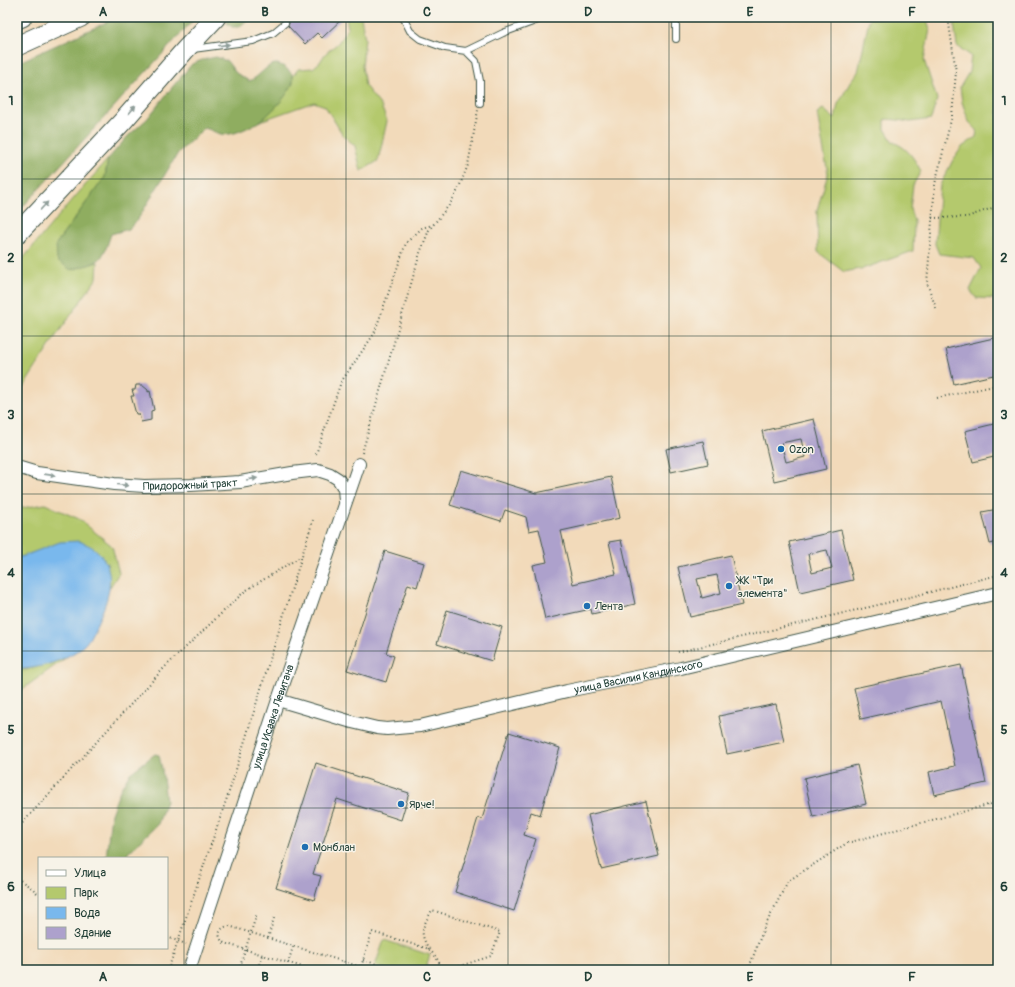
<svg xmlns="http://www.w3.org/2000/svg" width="1015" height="987" viewBox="0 0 1015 987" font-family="Pangolin,sans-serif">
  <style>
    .green { fill: #b4c96d; stroke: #6a8350 }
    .forest { fill: #8fad60; stroke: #57754a }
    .water { fill: #79b8ed; stroke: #4c7a90 }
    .building { fill: #ada1cc; fill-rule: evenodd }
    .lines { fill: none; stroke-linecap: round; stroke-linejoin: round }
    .lane-casing { stroke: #3f5548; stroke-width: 8 }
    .street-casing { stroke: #3f5548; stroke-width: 14 }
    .primary-casing { stroke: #3f5548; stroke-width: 21 }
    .path { stroke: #3f5548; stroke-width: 2; stroke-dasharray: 1 3; stroke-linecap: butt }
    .lane { stroke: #fff; stroke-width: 6 }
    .street { stroke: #fff; stroke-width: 12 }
    .primary { stroke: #fff; stroke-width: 19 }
    .oneway { fill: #8f9e9a }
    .grid { fill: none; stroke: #1f3d34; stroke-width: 1; stroke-opacity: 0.55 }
    .poi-dot { fill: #1f6fb2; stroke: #f7f3e8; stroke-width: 1.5 }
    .labels { text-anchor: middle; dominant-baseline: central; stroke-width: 3; stroke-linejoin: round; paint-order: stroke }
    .poi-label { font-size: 11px; fill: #1f3d34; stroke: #f7f3e8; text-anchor: start }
    .street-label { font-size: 11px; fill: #1f3d34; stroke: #f7f3e8 }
    .neatline { fill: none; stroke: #1f3d34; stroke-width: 1.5 }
    .grid-label { font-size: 13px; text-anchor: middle; font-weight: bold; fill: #1f3d34 }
  </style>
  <rect width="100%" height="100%" fill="#f7f3e8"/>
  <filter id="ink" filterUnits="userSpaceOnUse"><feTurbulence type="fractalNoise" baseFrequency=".025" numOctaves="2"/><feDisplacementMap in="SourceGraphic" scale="8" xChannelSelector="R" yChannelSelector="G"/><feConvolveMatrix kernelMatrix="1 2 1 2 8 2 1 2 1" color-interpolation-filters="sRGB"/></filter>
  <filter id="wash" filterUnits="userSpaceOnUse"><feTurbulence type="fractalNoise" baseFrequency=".012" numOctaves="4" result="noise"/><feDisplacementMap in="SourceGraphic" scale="16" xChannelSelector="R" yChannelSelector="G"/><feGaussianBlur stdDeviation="0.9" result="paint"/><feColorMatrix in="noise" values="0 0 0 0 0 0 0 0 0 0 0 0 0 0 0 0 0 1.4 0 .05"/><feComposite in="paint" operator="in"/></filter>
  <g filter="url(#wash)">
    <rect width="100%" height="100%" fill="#f2daba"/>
    <path class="green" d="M 346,17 L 361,17 L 365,39 L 362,66 L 365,86 L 381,106 L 387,121 L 378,161 L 361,171 L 355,146 L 343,135 L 325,106 L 314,102 L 260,121 L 281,101 L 293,84 L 293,76 L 298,69 L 313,68 L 320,62 L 325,54 L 338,43 L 348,28 Z
      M 872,17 L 926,17 L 930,29 L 924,60 L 937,99 L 931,119 L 910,122 L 898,120 L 885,119 L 885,129 L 893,142 C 908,148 913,157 921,171 L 913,185 L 910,209 L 914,221 L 913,251 L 865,268 L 844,272 L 818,252 L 817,210 L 828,174 L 817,113 L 823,109 L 835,119 L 838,104 L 852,79 L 858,72 L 869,20 Z
      M 953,17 L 998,17 L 998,299 L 997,299 L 976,298 L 970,290 L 981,268 L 974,258 L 939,254 L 935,244 L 940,185 L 953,160 L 962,147 L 976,137 L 977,130 L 969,122 L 962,102 L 960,87 L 969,72 L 971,56 L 957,46 Z
      M 108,159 L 105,177 L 56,244 L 71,270 L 98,262 L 97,278 L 56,336 L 17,397 L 17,266 L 49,227 Z
      M 45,504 L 79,519 L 112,546 L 119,573 L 110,587 L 107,563 L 35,552 L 21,557 L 17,556 L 17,509 Z
      M 67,657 L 17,693 L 17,669 L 26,670 Z
      M 384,940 L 430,955 L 425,970 L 389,970 L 375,966 Z"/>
    <path class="forest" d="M 118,17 L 196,17 L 17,213 L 17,63 Z
      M 228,17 L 251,17 L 239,27 L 232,27 L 227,23 Z
      M 216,57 L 227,61 L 236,73 L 249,81 C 259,78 266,64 276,64 C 280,64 287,68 289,71 C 291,72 292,74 293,76 C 297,88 269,115 260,121 C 254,125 236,134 229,134 C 218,136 214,130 204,128 L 178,153 L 138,219 L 129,229 L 111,234 C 101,265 100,261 71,270 L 57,260 L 56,244 L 105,177 L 108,159 L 128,136 L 147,119 L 174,85 L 192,64 L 202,60 Z
      M 155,754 L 159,755 L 162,769 L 166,801 L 158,824 L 128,853 L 126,858 L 106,858 L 111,814 L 120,790 L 129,774 Z"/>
    <path class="water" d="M 79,541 C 84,543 91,546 95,549 C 119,569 109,599 97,623 C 94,629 90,639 85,644 C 71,659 37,670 17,669 L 17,556 L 21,557 L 60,542 Z"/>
    <g id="blocks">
      <path class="building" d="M 279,17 L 304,17 L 310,23 L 316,17 L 344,17 L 322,38 L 317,33 L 305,44 L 288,26 L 289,23 L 288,20 L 285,19 L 282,20 Z
        M 998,337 L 998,374 L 954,384 L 946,349 Z
        M 136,385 L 142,385 L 148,390 L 148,392 L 150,391 L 154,410 L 151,411 L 151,420 L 141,422 L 139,414 L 136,414 L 131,396 L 134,396 L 132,390 L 135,390 Z
        M 814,419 L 826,469 L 774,481 L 762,431 ZM 801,439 L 805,457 L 786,462 L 781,443 Z
        M 998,423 L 998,456 L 973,462 L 965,431 Z
        M 703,441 L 708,464 L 671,472 L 666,449 Z
        M 461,470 L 536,493 L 611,477 L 620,518 L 561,531 L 573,584 L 616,574 L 609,542 L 621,540 L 635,604 L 592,614 L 591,609 L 545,619 L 533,565 L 547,562 L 539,529 L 529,531 L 526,517 L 505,510 L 501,521 L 450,505 Z
        M 998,509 L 998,542 L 990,544 L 982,512 Z
        M 841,530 L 853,580 L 800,592 L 789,542 ZM 827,550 L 832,568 L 812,573 L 808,554 Z
        M 385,551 L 424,563 L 417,587 L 408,584 L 386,653 L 394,656 L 386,682 L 347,670 Z
        M 731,555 L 742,605 L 690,617 L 678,567 ZM 717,575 L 721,593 L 702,598 L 697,579 Z
        M 447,610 L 502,627 L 492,661 L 437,644 Z
        M 961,665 L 986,783 L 934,795 L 929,772 L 955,766 L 941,701 L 861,719 L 854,688 Z
        M 776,704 L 784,742 L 727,754 L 719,716 Z
        M 509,732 L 560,748 L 540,815 L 531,812 L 524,835 L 536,839 L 514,911 L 455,892 L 478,818 L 482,819 Z
        M 316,763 L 409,793 L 401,820 L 337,799 L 313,874 L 321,876 L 314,900 L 276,888 Z
        M 857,765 L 866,804 L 813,817 L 804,778 Z
        M 646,801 L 659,856 L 601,869 L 588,815 Z"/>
    </g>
  </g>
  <g filter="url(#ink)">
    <use href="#blocks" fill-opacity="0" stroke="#3f5548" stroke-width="1"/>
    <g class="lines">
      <defs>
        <path id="lane" d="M 403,17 L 410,31 L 420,39 L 445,48 L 466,51 L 476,61 L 480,81 L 480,103
          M 676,39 L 676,17
          M 193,49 L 253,41 L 273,33 L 285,23
          M 466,51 L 503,33 L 546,17"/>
        <g id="street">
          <path id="s1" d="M 17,467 L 37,473 L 114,484 L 144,486 L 191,485 L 240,482 L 292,473 L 318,470 L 330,474 L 338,479 L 344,488 L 345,501"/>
          <path id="s2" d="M 278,700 L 352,722 L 377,728 L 387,729 L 420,726 L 567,691 L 681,668 L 998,593"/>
          <path id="s3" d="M 189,970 L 278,700 L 359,464"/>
        </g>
        <path id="primary" d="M 17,19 L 22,17
          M 17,46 L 81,17
          M 17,234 L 123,121 L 185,50 L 216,17"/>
      </defs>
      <use href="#lane" class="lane-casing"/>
      <use href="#street" class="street-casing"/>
      <use href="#primary" class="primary-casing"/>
      <path class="path" d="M 731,17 L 749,21 L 770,17
        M 932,218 L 967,217 L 998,206
        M 936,308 L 927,283 L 935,184 L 952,116 L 956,72 L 948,17
        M 937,398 L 998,385
        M 362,453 L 420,253 L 429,230 L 450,204 L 458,190 L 468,165 L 478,110
        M 316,454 L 341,382 L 374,334 L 406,243 L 422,228 L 432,225
        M 678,652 L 878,605 L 998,575
        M 17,829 L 165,667 L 245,591 L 300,557
        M 17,878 L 33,889 L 39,895
        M 167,937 L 186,944
        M 268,938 L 274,918
        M 429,949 C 418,932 423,927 432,910 L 500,932 L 491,956 L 448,970
        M 363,960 L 376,964
        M 288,963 L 293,947
        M 258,968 L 262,955
        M 168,970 L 230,789 L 313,520
        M 239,970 L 257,913
        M 312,970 L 224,943 C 216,936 219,927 229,926 L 361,967
        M 360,970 L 372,932 L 429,949 L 436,957 L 443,970
        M 748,970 L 764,928 L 788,881 L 847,843 L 995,803 L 998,803"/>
      <use href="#lane" class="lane"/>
      <use href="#street" class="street"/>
      <use href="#primary" class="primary"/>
    </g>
    <defs><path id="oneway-solid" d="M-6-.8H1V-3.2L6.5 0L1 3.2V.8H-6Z"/></defs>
    <g class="oneway">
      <use href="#oneway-solid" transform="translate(224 45) rotate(-7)"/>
      <use href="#oneway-solid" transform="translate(132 110) rotate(-49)"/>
      <use href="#oneway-solid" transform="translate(44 206) rotate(-47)"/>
      <use href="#oneway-solid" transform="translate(50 475) rotate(8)"/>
      <use href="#oneway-solid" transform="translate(252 479) rotate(-9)"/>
      <use href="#oneway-solid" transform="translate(123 485) rotate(5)"/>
    </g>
  </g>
  <path class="grid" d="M 184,17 L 184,970M 346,17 L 346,970M 508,17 L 508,970M 669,17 L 669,970M 831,17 L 831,970M 17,179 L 998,179M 17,336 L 998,336M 17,494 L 998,494M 17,651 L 998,651M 17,808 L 998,808"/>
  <g class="poi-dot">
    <circle cx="781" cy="449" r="4"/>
    <circle cx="729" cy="586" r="4"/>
    <circle cx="587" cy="606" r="4"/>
    <circle cx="401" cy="804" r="4"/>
    <circle cx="305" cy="847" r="4"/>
  </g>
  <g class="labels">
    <g class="poi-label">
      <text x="789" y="449">Ozon</text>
      <text x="737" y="580">ЖК "Три<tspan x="737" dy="13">элемента"</tspan></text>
      <text x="595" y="606">Лента</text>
      <text x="409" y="804">Ярче!</text>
      <text x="313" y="847">Монблан</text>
    </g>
    <g class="street-label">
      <text stroke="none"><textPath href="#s1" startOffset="175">Придорожный тракт</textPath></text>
      <text stroke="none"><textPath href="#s2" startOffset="370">улица Василия Кандинского</textPath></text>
      <text stroke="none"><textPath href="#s3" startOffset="267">улица Исаака Левитана</textPath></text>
    </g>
  </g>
  <rect width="1015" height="987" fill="none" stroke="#f7f3e8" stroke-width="44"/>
  <rect x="38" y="857" width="130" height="92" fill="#f7f3e8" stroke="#a1aaa0"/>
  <rect x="46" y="870" width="20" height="6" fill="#ffffff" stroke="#a1aaa0"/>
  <text x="74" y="877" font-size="12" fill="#1f3d34">Улица</text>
  <rect x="46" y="887" width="20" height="12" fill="#b4c96d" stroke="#a1aaa0"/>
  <text x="74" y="897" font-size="12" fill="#1f3d34">Парк</text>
  <rect x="46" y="907" width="20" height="12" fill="#79b8ed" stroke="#a1aaa0"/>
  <text x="74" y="917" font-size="12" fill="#1f3d34">Вода</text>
  <rect x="46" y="927" width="20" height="12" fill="#ada1cc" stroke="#a1aaa0"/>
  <text x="74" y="937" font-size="12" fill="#1f3d34">Здание</text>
  <rect x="22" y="22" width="971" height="943" class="neatline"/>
  <g class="grid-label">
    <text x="103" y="16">A</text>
    <text x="265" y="16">B</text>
    <text x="427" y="16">C</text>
    <text x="588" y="16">D</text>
    <text x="750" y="16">E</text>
    <text x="912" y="16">F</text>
    <text x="11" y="105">1</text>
    <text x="1004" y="105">1</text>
    <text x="11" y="262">2</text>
    <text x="1004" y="262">2</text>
    <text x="11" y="419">3</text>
    <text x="1004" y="419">3</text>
    <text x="11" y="577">4</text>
    <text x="1004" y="577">4</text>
    <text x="11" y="734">5</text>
    <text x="1004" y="734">5</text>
    <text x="11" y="891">6</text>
    <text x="1004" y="891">6</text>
    <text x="103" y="981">A</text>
    <text x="265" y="981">B</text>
    <text x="427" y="981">C</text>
    <text x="588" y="981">D</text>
    <text x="750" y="981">E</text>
    <text x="912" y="981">F</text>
  </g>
</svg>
